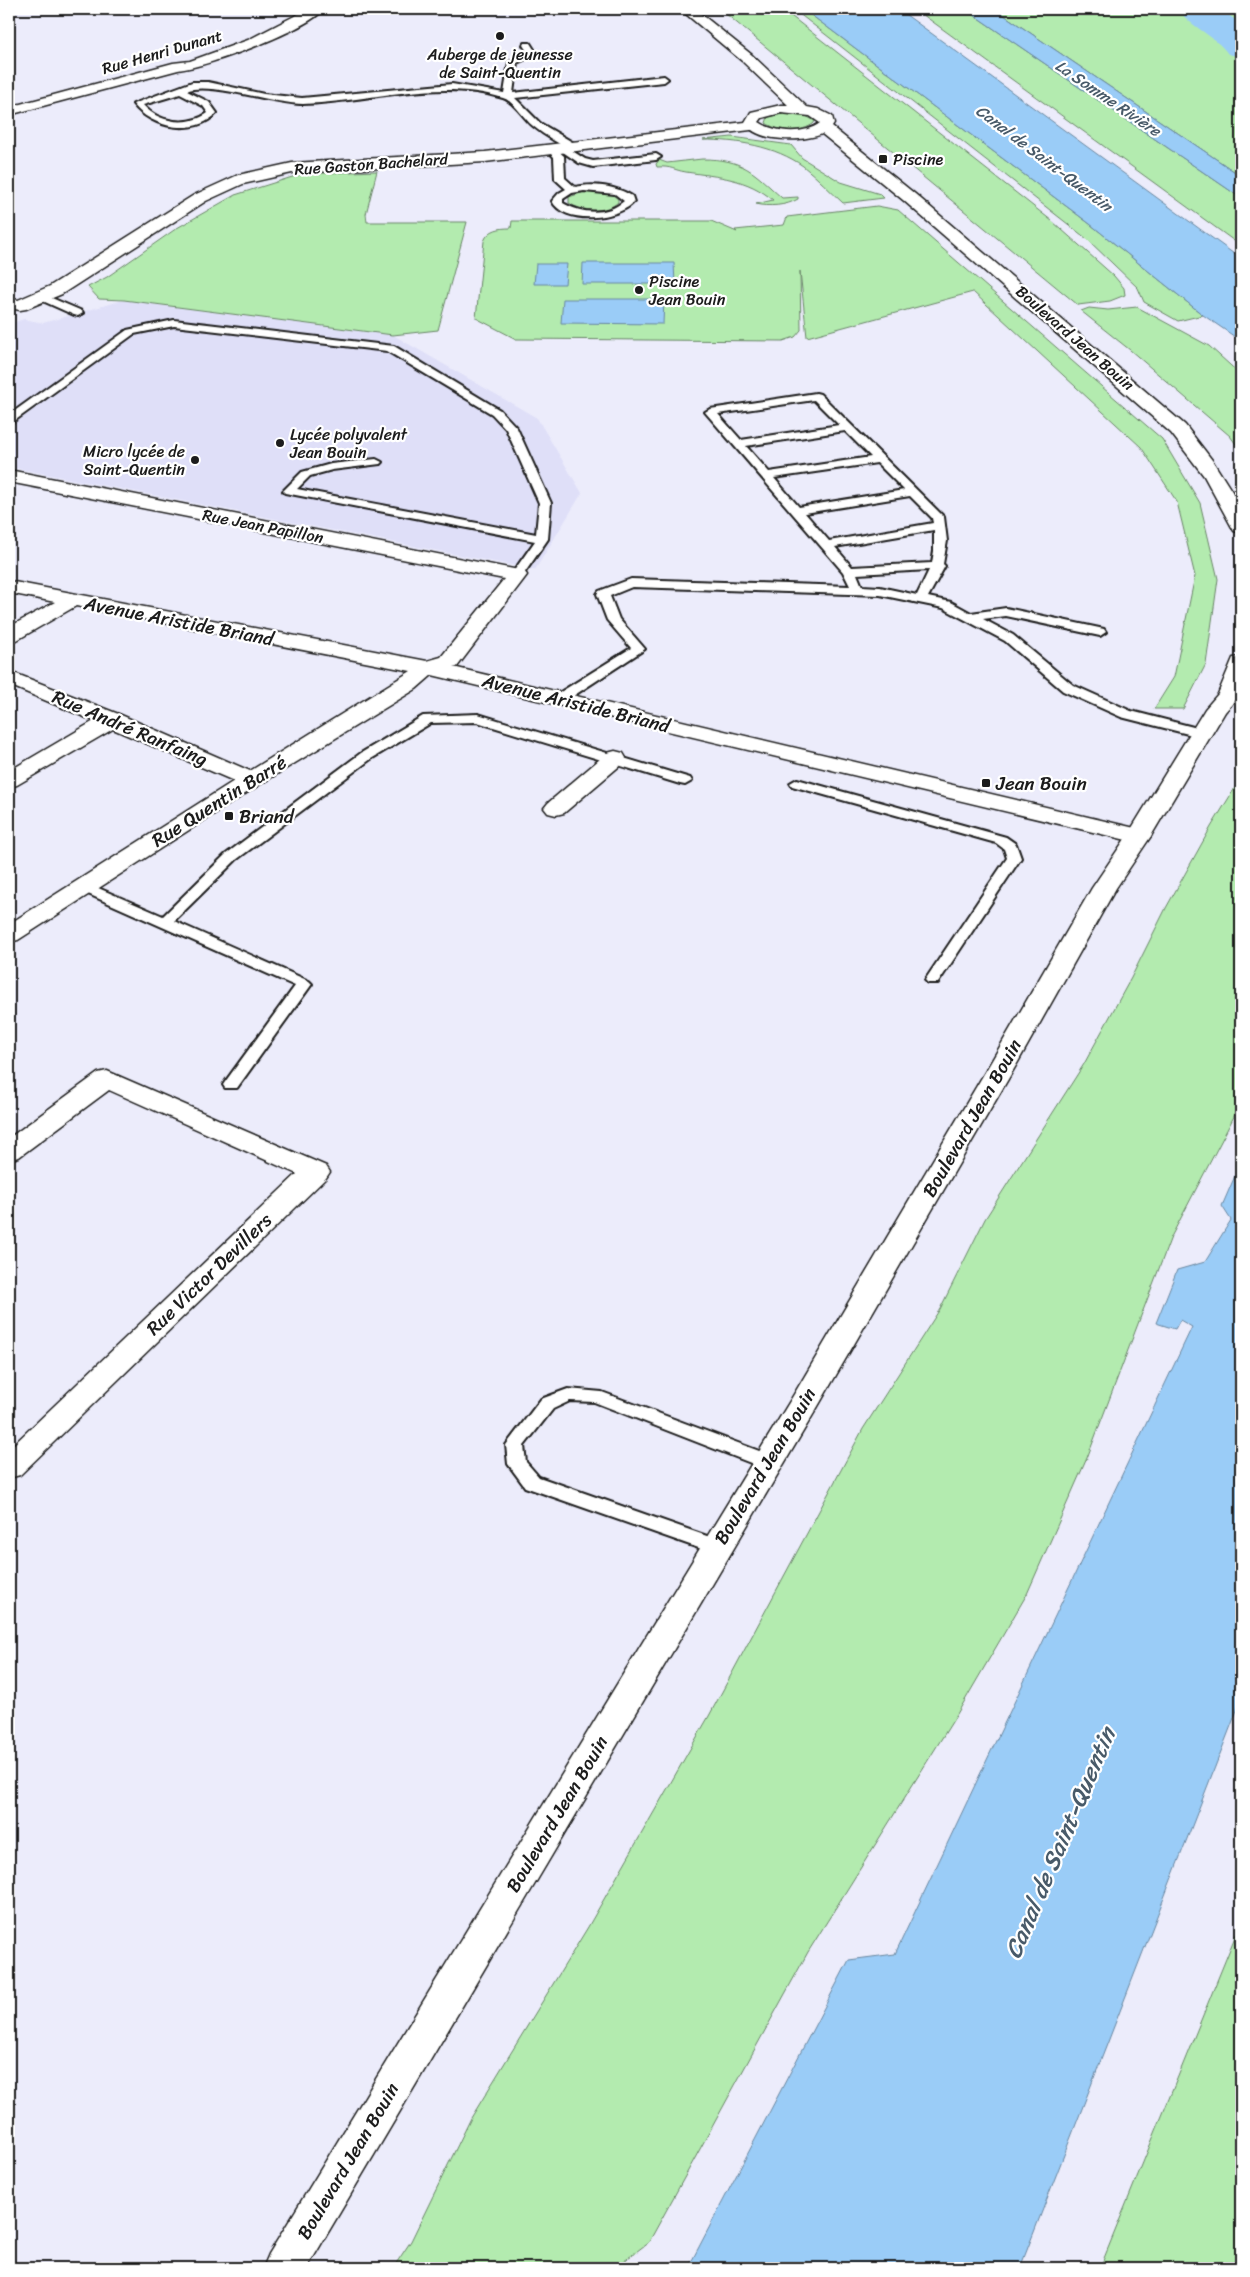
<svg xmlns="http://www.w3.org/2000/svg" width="1250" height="2277" viewBox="0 0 1250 2277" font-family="Sriracha,sans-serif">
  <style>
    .built { fill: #dfdff8 }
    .green { fill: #b3ebaf; stroke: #688466 }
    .water { fill: #9accf7; stroke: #68869f }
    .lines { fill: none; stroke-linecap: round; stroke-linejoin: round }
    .river { fill: #9accf7; fill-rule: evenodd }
    .lane-casing { stroke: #1c1c1c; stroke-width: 4 }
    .street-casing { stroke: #1c1c1c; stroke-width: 3 }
    .secondary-casing { stroke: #1c1c1c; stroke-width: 3 }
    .lane { fill: #fff; fill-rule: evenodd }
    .street { fill: #fff; fill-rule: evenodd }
    .secondary { fill: #fff; fill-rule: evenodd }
    .poi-dot { fill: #1c1c1c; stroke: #fff; stroke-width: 2 }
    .labels { text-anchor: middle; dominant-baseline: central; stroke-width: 4.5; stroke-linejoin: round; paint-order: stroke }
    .far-street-label { font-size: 16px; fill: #1c1c1c; stroke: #fff }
    .far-poi-label { font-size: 16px; fill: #1c1c1c; stroke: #fff; text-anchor: start }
    .far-water-label { font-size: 16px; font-style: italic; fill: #485a69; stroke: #fff }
    .street-label { font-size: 19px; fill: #1c1c1c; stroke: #fff }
    .poi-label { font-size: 19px; fill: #1c1c1c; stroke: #fff; text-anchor: start }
    .near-water-label { font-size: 24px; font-style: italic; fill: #485a69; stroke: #fff }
  </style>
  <rect width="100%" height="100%" fill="#ececfb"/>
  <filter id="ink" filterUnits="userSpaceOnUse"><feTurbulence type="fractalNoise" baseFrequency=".02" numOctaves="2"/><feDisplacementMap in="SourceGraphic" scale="10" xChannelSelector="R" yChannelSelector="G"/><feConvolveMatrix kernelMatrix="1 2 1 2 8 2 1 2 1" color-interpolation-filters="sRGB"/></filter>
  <g filter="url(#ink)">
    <path class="built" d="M 124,300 L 393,335 L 537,418 L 582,493 L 535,570 L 9,467 L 9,324 L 24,319 L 43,323 Z"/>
    <path class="green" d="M 720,9 L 782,9 L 1052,221 L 1114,276 L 1124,288 L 1125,295 L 1110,301 L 1078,305 Z
      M 793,9 L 803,9 L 1090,224 L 1203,315 L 1178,321 L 1144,302 L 1138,288 L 1087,239 Z
      M 915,9 L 965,9 L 1241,198 L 1241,246 Z
      M 995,9 L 1241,9 L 1241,176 Z
      M 787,113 L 802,114 L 815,121 L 814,123 C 803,133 778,132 766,123 L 768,117 Z
      M 732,137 L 791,145 L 802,158 L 841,182 L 880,194 L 884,198 L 843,203 C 830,191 817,177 803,166 C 775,146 737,140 703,140 Z
      M 702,159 C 744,159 753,172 782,198 L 798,197 L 798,199 C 786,206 769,207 756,204 L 773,200 C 747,178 719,177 686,172 C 673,170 672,166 657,167 L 656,164 L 659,160 L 667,163 Z
      M 377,171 L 366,214 L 367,222 L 467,222 L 438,330 L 393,335 L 124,300 L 99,299 L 88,287 L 107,277 L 177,228 L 235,195 L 302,174 Z
      M 587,191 L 610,193 L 618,199 L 618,202 C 607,213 582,212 569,203 L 569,197 Z
      M 877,206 L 898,210 L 1162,439 L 1200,503 L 1218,579 L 1206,664 L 1183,709 L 1154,709 L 1174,677 L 1195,576 L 1177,502 L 1141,447 L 973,292 L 807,337 L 800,271 L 801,330 L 795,337 L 783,341 L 516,339 L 476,318 L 484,241 C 489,229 500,228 511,228 L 512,221 L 711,221 L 737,232 L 735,230 L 784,225 L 787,217 Z
      M 1137,307 L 1209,346 L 1241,375 L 1241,451 L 1230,436 L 1130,350 L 1081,311 L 1089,308 L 1108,310 Z
      M 1241,778 L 1241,1103 L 1171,1237 L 1087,1458 L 1027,1594 L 957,1714 L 808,1952 L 649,2242 L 615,2268 L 393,2268 L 411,2241 L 471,2118 L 588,1927 L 709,1716 L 863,1429 L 940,1309 L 985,1219 L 1084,1064 L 1131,978 L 1166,908 L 1211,827 Z
      M 1241,1922 L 1241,2268 L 1100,2268 Z"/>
    <path class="water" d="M 803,9 L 898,9 L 1241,259 L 1241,341 L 1203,315 L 1090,224 Z
      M 965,9 L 995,9 L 1241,176 L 1241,198 Z
      M 583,263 L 674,263 L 675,284 L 582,284 Z
      M 536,264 L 567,264 L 565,284 L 534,284 Z
      M 563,299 L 664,299 L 663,324 L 561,323 Z
      M 1241,1162 L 1241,1700 L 1020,2268 L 688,2268 L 849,1960 L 895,1954 L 1192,1327 L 1180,1320 L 1175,1329 L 1156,1323 L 1177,1270 L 1205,1262 L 1231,1220 L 1222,1206 Z"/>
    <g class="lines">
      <path class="river" d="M 1178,9 L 1220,9 L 1241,24 L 1241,57 L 1228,54 C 1215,35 1191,28 1178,9 Z"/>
      <defs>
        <path id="lane" d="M 524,43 L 530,43 L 537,54 L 517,63 L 513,93 L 664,76 L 668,79 L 664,82 L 515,98 L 540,123 L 579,146 L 581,148 L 576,151 C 563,147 544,135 533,126 C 524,119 514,101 503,98 C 438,78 369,102 303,104 C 276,104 206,81 187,91 L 209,102 L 217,113 C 195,137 151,128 133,104 L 192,82 L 208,82 L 264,94 L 302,98 L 452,84 L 504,93 L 509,62 L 528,53 L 523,45 ZM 180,94 L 203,106 L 208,113 C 188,127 159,123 143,105 Z
          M 566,147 L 585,159 L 593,161 L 656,154 L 661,157 L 656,160 L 593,167 L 579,163 L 563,152 L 563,148 Z
          M 550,149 L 556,149 L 564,156 L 565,178 L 575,187 C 594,183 616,186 632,196 L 634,202 C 618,220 564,225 552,201 L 559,193 L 566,189 L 555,179 L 554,157 L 548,151 ZM 584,191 L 615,194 L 624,201 C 607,216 582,214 563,203 L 563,199 L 572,193 Z
          M 40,293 L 82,311 L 83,313 L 78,316 L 74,315 L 36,298 L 36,294 Z
          M 174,320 L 394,346 L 500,410 L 517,428 L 551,503 L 548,539 L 521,578 L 517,579 L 511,575 L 535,541 L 285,493 L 283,491 L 302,472 L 331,464 L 376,459 L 382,462 L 380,464 L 332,470 L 310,476 L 297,489 L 536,534 L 539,503 L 506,429 L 492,414 L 387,351 L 174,326 L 134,334 L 13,422 L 9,423 L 9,415 L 127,330 Z
          M 816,393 L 820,394 L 944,517 L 947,541 L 943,564 L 945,566 L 928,597 L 951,602 L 971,613 L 1006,608 L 1104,629 L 1106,632 L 1100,636 L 1006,616 L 983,619 L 1013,635 L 1073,685 L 1131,711 L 1205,730 L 1207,733 L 1205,736 L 1200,737 L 1121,717 L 1063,691 L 1005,641 L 943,608 L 880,595 L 632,587 L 610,596 L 619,619 L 645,649 L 564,702 L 554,702 L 552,699 L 554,696 L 631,648 L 607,620 L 597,594 L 599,591 L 631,579 L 850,586 L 843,572 L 705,412 L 710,409 ZM 814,400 L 839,425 L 741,440 L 718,414 ZM 845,431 L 871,457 L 769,472 L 746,446 ZM 877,463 L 904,490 L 799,507 L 774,478 ZM 910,496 L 932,518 L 933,523 L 829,541 L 805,513 ZM 934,530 L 934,551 L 932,563 L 852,567 L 835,547 ZM 929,570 L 917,595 L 880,587 L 862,586 L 857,574 Z
          M 478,714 L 690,778 L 692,781 L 685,785 L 680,784 L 477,722 L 431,723 L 371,759 L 236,860 L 174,921 L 309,981 L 312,984 L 237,1088 L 225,1088 L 223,1085 L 225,1082 L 295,986 L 79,890 L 77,887 L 84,883 L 89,884 L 163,916 L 226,854 L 361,753 L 423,716 Z
          M 797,779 L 1006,837 L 1016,844 L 1021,858 L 938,983 L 928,983 L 925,980 L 1007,858 L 1004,849 L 996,843 L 792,786 L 790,783 Z
          M 568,1389 L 602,1392 L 775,1457 L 777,1462 L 775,1467 L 768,1469 L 761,1467 L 594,1402 L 570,1401 L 553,1409 L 524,1446 L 526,1462 L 539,1477 L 724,1542 L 727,1547 L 724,1552 L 717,1554 L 710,1552 L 525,1487 L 508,1464 L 506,1445 L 541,1399 Z"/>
        <path id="street" d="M 308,9 L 324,9 C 309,29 205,68 178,70 L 9,115 L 9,107 L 173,63 L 190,61 L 248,40 Z
          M 754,121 L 759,123 L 762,126 L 759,129 L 485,162 L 292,173 L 243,184 L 206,201 L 62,294 L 26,309 L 20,310 L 9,308 L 9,298 L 18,300 L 50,286 L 194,195 L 238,175 L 292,163 L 485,152 Z
          M 9,470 L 524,571 L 527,575 L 524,579 L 457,667 L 453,667 L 1139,829 L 1147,831 L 1151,836 L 1147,841 L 1139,843 L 432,675 L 416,689 L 259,785 L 18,940 L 9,942 L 9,924 L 234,781 L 113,729 L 17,785 L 9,787 L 9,771 L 94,721 L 9,685 L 9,671 L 121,715 L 250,771 L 411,671 L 76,606 L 17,640 L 9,641 L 9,627 L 55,602 L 9,593 L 9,581 L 427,661 L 441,657 L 504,579 L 9,482 Z
          M 615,751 L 623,753 L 626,758 L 623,763 L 564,813 L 556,815 L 548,813 L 544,808 L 548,803 L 607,753 Z
          M 107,1071 L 326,1166 L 330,1172 L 326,1178 L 20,1475 L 9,1478 L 9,1449 L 297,1174 L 109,1090 L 19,1157 L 9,1160 L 9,1138 L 98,1073 Z"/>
        <path id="secondary" d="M 680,9 L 695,9 L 752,55 L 807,107 L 818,109 L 832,116 L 834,124 L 832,127 L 915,194 L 1185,425 L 1212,460 L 1238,501 L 1241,507 L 1241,533 L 1234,531 L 1204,476 L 1171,433 L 903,200 L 822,134 C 804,142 755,143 745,122 L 751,112 L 781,105 L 788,105 L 742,61 ZM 781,113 L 810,116 L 820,123 C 804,135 775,133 759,122 L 762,118 Z
          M 1241,657 C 1243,683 1244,692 1225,712 L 1151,836 L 1116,888 L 1018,1062 L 817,1408 L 307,2268 L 263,2268 L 269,2254 L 790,1401 L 991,1062 L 1092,888 L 1127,836 L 1205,709 L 1218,694 L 1233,658 Z"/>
      </defs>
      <use href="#lane" class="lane-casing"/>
      <use href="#street" class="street-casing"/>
      <use href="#secondary" class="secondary-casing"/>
      <use href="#lane" class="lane"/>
      <use href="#street" class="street"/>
      <use href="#secondary" class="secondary"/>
    </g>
  </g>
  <g class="poi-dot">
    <circle cx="500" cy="36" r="5"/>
    <rect x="878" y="154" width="10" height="10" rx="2.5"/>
    <circle cx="639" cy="290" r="5"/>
    <circle cx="280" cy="443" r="5"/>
    <circle cx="195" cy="460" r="5"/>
    <rect x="981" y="778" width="10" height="10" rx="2.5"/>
    <rect x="224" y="811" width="10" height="10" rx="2.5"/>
  </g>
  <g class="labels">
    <g class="far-street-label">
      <text transform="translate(162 52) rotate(-16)">Rue Henri Dunant</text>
      <text transform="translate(371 164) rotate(-4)">Rue Gaston Bachelard</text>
      <text transform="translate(1075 338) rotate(41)">Boulevard Jean Bouin</text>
      <text transform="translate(263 526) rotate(11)">Rue Jean Papillon</text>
    </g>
    <g class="far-poi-label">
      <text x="500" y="54" text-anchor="middle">Auberge de jeunesse<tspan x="500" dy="18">de Saint-Quentin</tspan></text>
      <text x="893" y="159">Piscine</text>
      <text x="649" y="281">Piscine<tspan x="649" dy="18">Jean Bouin</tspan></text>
      <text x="290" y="434">Lycée polyvalent<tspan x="290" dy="18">Jean Bouin</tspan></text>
      <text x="185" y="451" text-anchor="end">Micro lycée de<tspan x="185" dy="18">Saint-Quentin</tspan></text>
    </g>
    <g class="far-water-label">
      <text transform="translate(1108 98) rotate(34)">La Somme Rivière</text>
      <text transform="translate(1044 158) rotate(37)">Canal de Saint-Quentin</text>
    </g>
    <g class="street-label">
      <text transform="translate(179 621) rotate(11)">Avenue Aristide Briand</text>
      <text transform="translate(576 703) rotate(14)">Avenue Aristide Briand</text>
      <text transform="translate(130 728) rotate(23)">Rue André Ranfaing</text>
      <text transform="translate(219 801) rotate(-32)">Rue Quentin Barré</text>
      <text transform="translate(972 1118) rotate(-60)">Boulevard Jean Bouin</text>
      <text transform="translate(209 1274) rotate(-44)">Rue Victor Devillers</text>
      <text transform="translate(765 1466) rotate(-59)">Boulevard Jean Bouin</text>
      <text transform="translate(557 1814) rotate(-59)">Boulevard Jean Bouin</text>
      <text transform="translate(348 2161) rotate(-59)">Boulevard Jean Bouin</text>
    </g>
    <g class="poi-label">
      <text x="996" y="783">Jean Bouin</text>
      <text x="239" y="816">Briand</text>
    </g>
    <g class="near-water-label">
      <text transform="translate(1060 1843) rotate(-67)">Canal de Saint-Quentin</text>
    </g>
  </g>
  <rect width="1250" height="2277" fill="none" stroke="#fff" stroke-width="30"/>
  <rect x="15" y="15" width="1220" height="2247" fill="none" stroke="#1c1c1c" stroke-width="2" filter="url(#ink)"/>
</svg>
